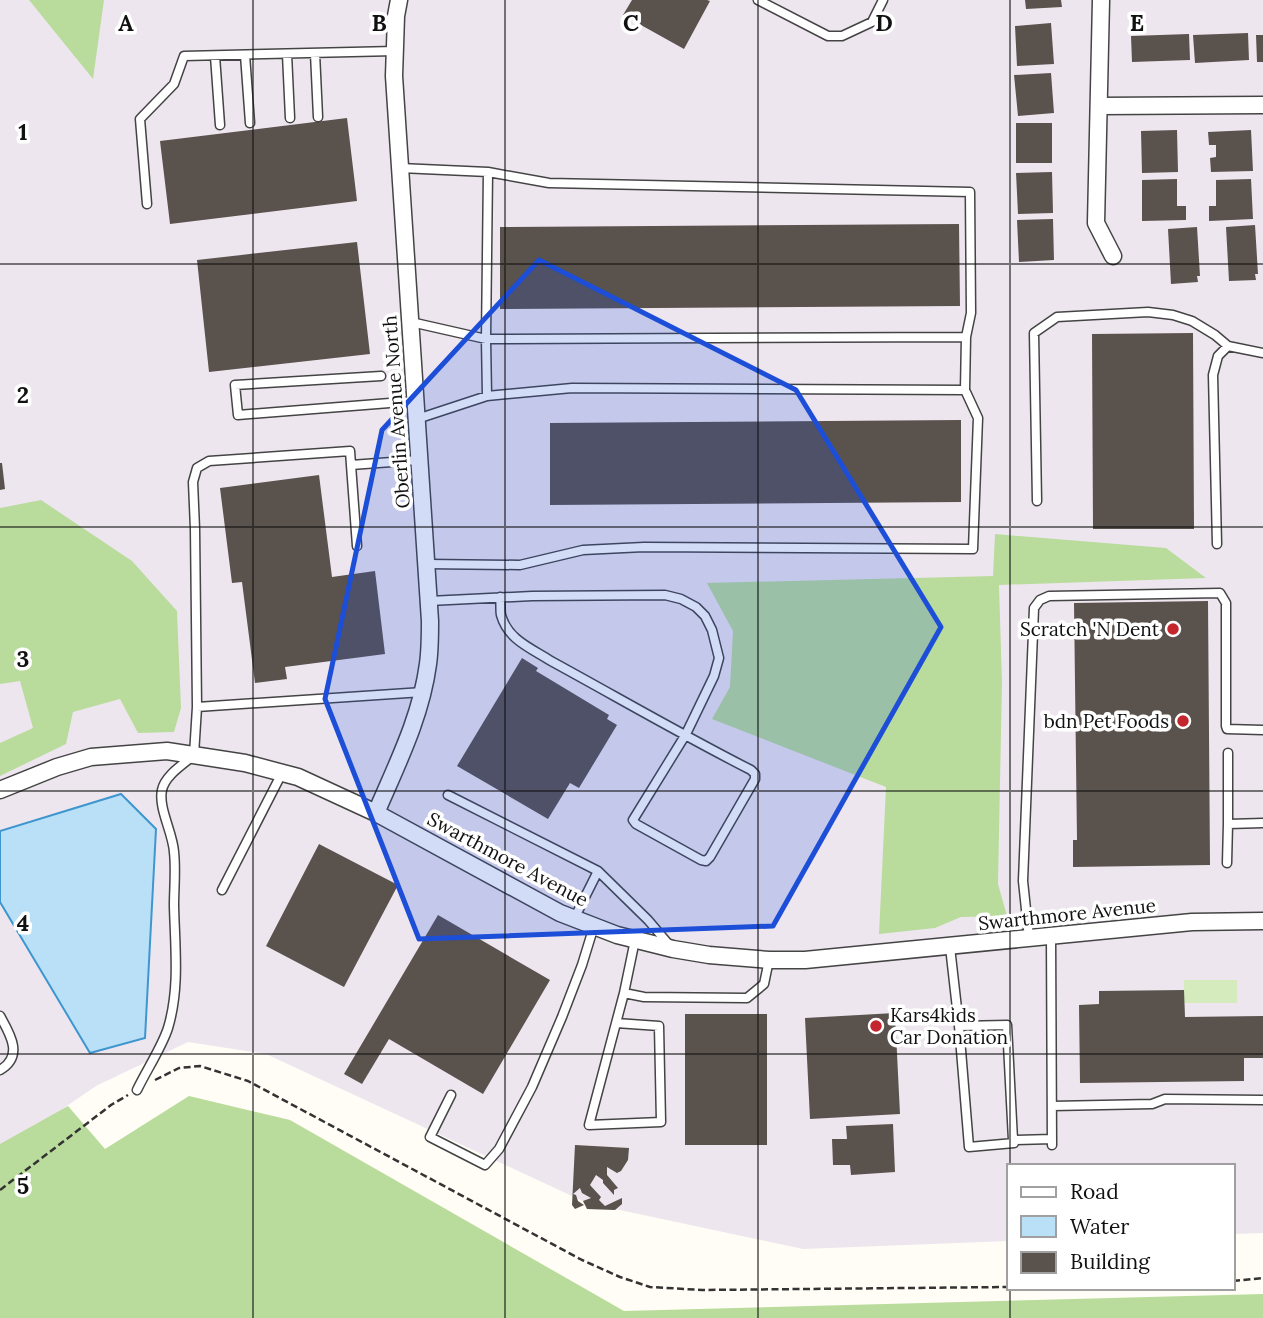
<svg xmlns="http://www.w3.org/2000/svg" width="1263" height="1318" viewBox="0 0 1263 1318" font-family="Lora,serif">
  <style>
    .industrial { fill: #eee6ef }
    .green { fill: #d5ebbd }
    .forest { fill: #b9dc9c }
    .water { fill: #b9e0f7; stroke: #3f96cf; stroke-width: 2 }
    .building { fill: #5a524d }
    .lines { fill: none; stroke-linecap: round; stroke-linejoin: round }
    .service-casing { stroke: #444; stroke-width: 11 }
    .minor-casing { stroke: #444; stroke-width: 19 }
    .path { stroke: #333; stroke-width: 2.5; stroke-dasharray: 7 3.5; stroke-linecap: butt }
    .service { stroke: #fff; stroke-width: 8 }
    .minor { stroke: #fff; stroke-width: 16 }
    .marked { fill: #1d4ed8; fill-opacity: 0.2; stroke: #1d4ed8; stroke-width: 5; stroke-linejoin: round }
    .grid { fill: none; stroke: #111; stroke-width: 2; stroke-opacity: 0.55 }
    .poi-dot { fill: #c4262e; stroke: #fff; stroke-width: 2.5 }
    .labels { text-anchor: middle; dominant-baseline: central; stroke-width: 7; stroke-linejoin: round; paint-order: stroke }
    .street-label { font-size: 19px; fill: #111; stroke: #fff }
    .poi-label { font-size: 19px; fill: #111; stroke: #fff; text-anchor: end }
    .grid-label { font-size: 23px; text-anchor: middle; font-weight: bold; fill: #111; stroke: #fff; stroke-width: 7; stroke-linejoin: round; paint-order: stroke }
  </style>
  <rect width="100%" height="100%" fill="#fffdf5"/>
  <path class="industrial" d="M 0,0 L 1263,0 L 1263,1233 L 1233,1234 L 1233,1166 L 1009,1166 L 1009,1241 L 803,1249 L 587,1203 L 266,1054 L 188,1042 L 96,1086 L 29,1132 L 0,1147 Z"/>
  <path class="green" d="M 1184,980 L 1237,980 L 1237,1003 L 1184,1003 Z"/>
  <path class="forest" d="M 29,0 L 104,0 L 93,79 Z
    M 41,500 L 132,561 L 177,611 L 181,708 L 174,732 L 138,733 L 120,699 L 73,712 L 66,744 L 0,776 L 0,743 L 33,728 L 20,681 L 0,684 L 0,508 Z
    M 995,534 L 1166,548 L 1206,578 L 999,585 L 1002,683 L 998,884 L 1007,916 L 961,917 L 935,928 L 879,934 L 886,787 L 712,719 L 730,687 L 733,631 L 707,583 L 993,576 Z
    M 189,1096 L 290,1120 L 624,1311 L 1263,1294 L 1263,1318 L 0,1318 L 0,1144 L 68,1106 L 105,1149 Z"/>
  <path class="water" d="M 121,794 L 156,829 L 145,1038 L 90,1053 L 0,902 L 0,831 Z"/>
  <path class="building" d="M 632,0 L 707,0 L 710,1 L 684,49 L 623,15 Z
    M 1025,0 L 1061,0 L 1062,7 L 1026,9 Z
    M 1051,23 L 1054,64 L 1017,66 L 1015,26 Z
    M 1248,33 L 1249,60 L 1195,63 L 1193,35 Z
    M 1189,34 L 1190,60 L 1132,62 L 1131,36 Z
    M 1256,35 L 1263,35 L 1263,62 L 1257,62 Z
    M 1051,73 L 1054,113 L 1018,116 L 1014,75 Z
    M 347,118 L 357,201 L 170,224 L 160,141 Z
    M 1016,123 L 1052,123 L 1052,163 L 1016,163 Z
    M 1177,130 L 1178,172 L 1142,173 L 1141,131 Z
    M 1251,130 L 1253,171 L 1211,172 L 1210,158 L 1216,157 L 1216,145 L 1209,145 L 1208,132 Z
    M 1052,172 L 1053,213 L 1018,214 L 1016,173 Z
    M 1177,179 L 1177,206 L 1186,206 L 1186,220 L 1142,221 L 1142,180 Z
    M 1251,179 L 1253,219 L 1209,221 L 1209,206 L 1216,206 L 1216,180 Z
    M 1053,219 L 1054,260 L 1019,262 L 1017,220 Z
    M 959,224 L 960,306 L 500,309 L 500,227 Z
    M 1255,225 L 1258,274 L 1255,274 L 1256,280 L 1229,281 L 1226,227 Z
    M 1197,227 L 1200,276 L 1197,276 L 1198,282 L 1171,284 L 1168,229 Z
    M 357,242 L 370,354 L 209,372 L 197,260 Z
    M 1193,333 L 1194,529 L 1093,529 L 1092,334 Z
    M 961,420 L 961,502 L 550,505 L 550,423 Z
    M 0,463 L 2,463 L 5,489 L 0,490 Z
    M 319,475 L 332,577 L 375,571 L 385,654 L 285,667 L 287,679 L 255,683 L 242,582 L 232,583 L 220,488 Z
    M 1208,601 L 1210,865 L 1073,867 L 1073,840 L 1077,840 L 1074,603 Z
    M 522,658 L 538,668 L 536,671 L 609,715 L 607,719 L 617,725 L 579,788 L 570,783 L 548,819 L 457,766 Z
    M 319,844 L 398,885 L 344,987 L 266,946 Z
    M 438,915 L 550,980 L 483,1094 L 389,1039 L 362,1084 L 344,1074 Z
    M 1184,990 L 1185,1017 L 1263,1016 L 1263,1058 L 1244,1058 L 1244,1081 L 1080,1083 L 1079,1005 L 1099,1004 L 1099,991 Z
    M 895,1013 L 900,1114 L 810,1119 L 805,1018 Z
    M 685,1014 L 767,1014 L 767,1145 L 685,1145 Z
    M 893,1124 L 895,1172 L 851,1175 L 850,1165 L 833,1165 L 832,1139 L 847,1139 L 846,1126 Z
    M 575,1145 L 629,1148 L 628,1160 L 621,1171 L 617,1173 L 607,1167 L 607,1175 L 618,1188 L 614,1190 L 614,1195 L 603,1183 L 603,1180 L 596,1175 L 590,1185 L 601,1197 L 599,1200 L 605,1206 L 622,1198 L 622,1204 L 615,1210 L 587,1209 L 583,1201 L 591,1198 L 582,1193 L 580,1188 L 573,1194 L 576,1195 L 578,1201 L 584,1205 L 575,1209 L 572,1205 Z"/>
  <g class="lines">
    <defs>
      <path id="service" d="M 758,0 L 828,36 L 842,36 L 872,22 L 883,0
        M 315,53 L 318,117
        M 287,54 L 290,118
        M 245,55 L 250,123
        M 215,56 L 220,125
        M 400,168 L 488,172 L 549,183 L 970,192 L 971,313 L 966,337 L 486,339 L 411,322
        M 147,204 L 140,119 L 174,84 L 184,56 L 395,51
        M 381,376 L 235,385 L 238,415 L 415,401
        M 965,390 L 966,337
        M 487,396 L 486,339 L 488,172
        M 417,419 L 487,396 L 572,388 L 965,390 L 978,418 L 973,549 L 644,547 L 583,550 L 520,565 L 426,564
        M 351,465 L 357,546
        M 1037,501 L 1034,333 L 1057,317 L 1148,312 L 1173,315 L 1192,321 L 1215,335 L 1228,346 L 1263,353
        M 1217,544 L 1213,375 L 1218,356 L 1228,346
        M 429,601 L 532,596 L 665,595 L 681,599 L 696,607 L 705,616 L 712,630 L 719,658 L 714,676 L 686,734 L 633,820 L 636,824 L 701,860 L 706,861 L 710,857 L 755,779 L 755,774 L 751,770 C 684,736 617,697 551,661 C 531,648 508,640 501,615 C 500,610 501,603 500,597
        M 197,707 L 195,529 L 193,482 L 197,468 L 209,461 L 350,451 L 351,465 L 419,460
        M 1228,753 L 1228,824 L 1263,823
        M 448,795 L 598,871 L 648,920 L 671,947
        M 1227,863 L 1228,824
        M 222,890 L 282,773
        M 574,919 L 598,871
        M 1051,936 L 1052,1145
        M 1029,938 L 1023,881 L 1034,608 L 1040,600 L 1049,596 L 1220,593 L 1226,603 L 1226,726 L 1227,729 L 1263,730
        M 635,940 L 624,993 L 644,997 L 747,998 L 764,984 L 769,960
        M 950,947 L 959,1026 L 969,1147 L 1014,1143 L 1013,1140 L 1052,1139
        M 0,1016 C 10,1034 24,1056 0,1070
        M 616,1023 L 659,1026 L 661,1122 L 589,1125 L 624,993
        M 959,1026 L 1007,1025 L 1013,1140
        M 137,1090 C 146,1071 162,1047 168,1028 C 180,988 175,947 174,906 C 174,888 176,870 174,852 C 173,833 158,808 162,790 C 165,775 184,764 194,755 L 197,707 L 423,692
        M 451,1095 L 430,1137 L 485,1165 L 499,1149 L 532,1087 L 562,1017 L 582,965 L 594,926
        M 1052,1106 L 1152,1104 L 1165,1099 L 1263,1100"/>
      <path id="minor" d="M 1101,0 L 1096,223 L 1113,256
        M 1099,106 L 1263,105
        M 0,790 L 57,767 L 91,757 L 167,751 L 245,763 L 298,777 L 376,813 L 560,913 L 617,935 L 673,949 L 709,955 L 769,960 L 805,960 L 1192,922 L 1263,921
        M 376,813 C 397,764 421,717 428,664 C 430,650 430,635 430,621 L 394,76 L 396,16 L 399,0"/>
    </defs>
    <use href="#service" class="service-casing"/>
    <use href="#minor" class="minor-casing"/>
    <path class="path" d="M 155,1080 L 179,1068 L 200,1066 L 248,1081 L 582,1260 L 620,1277 L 650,1287 L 702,1290 L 1009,1287
      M 0,1190 L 111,1105 L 128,1095
      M 1233,1281 L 1263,1278"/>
    <use href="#service" class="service"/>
    <use href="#minor" class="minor"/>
  </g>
  <path class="marked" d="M 539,260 L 796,390 L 941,627 L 773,926 L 419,939 L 325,699 L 382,430 Z"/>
  <path class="grid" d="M 253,0 L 253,1318M 505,0 L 505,1318M 758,0 L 758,1318M 1010,0 L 1010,1166M 0,264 L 1263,264M 0,527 L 1263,527M 0,791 L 1263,791M 0,1054 L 1263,1054M 1010,1288 L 1010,1318"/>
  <g class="poi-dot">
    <circle cx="1173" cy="629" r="7"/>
    <circle cx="1183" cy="721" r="7"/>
    <circle cx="876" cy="1026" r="7"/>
  </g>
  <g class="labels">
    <g class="street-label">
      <text transform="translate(396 412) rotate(-94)">Oberlin Avenue North</text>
      <text transform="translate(508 859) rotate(28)">Swarthmore Avenue</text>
      <text transform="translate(1067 914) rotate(-6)">Swarthmore Avenue</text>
    </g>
    <g class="poi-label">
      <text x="1159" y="629">Scratch 'N Dent</text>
      <text x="1169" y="721">bdn Pet Foods</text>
      <text x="890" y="1015" text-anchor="start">Kars4kids<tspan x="890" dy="22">Car Donation</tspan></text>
    </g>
  </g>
  <g class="grid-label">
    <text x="126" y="31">A</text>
    <text x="379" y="31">B</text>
    <text x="631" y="31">C</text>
    <text x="884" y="31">D</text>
    <text x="1137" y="31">E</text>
    <text x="23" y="140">1</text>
    <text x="23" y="403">2</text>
    <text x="23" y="667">3</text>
    <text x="23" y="931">4</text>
    <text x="23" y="1194">5</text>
  </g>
  <rect x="1007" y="1164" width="228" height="126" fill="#ffffff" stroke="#a0a0a0" stroke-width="2"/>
  <rect x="1021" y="1187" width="35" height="10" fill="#ffffff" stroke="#a0a0a0" stroke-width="2"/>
  <text x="1070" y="1199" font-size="21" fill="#111111">Road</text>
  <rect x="1021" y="1216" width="35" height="21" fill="#b9e0f7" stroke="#a0a0a0" stroke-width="2"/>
  <text x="1070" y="1234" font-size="21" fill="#111111">Water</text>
  <rect x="1021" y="1252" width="35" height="21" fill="#5a524d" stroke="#a0a0a0" stroke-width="2"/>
  <text x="1070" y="1269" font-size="21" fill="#111111">Building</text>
</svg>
